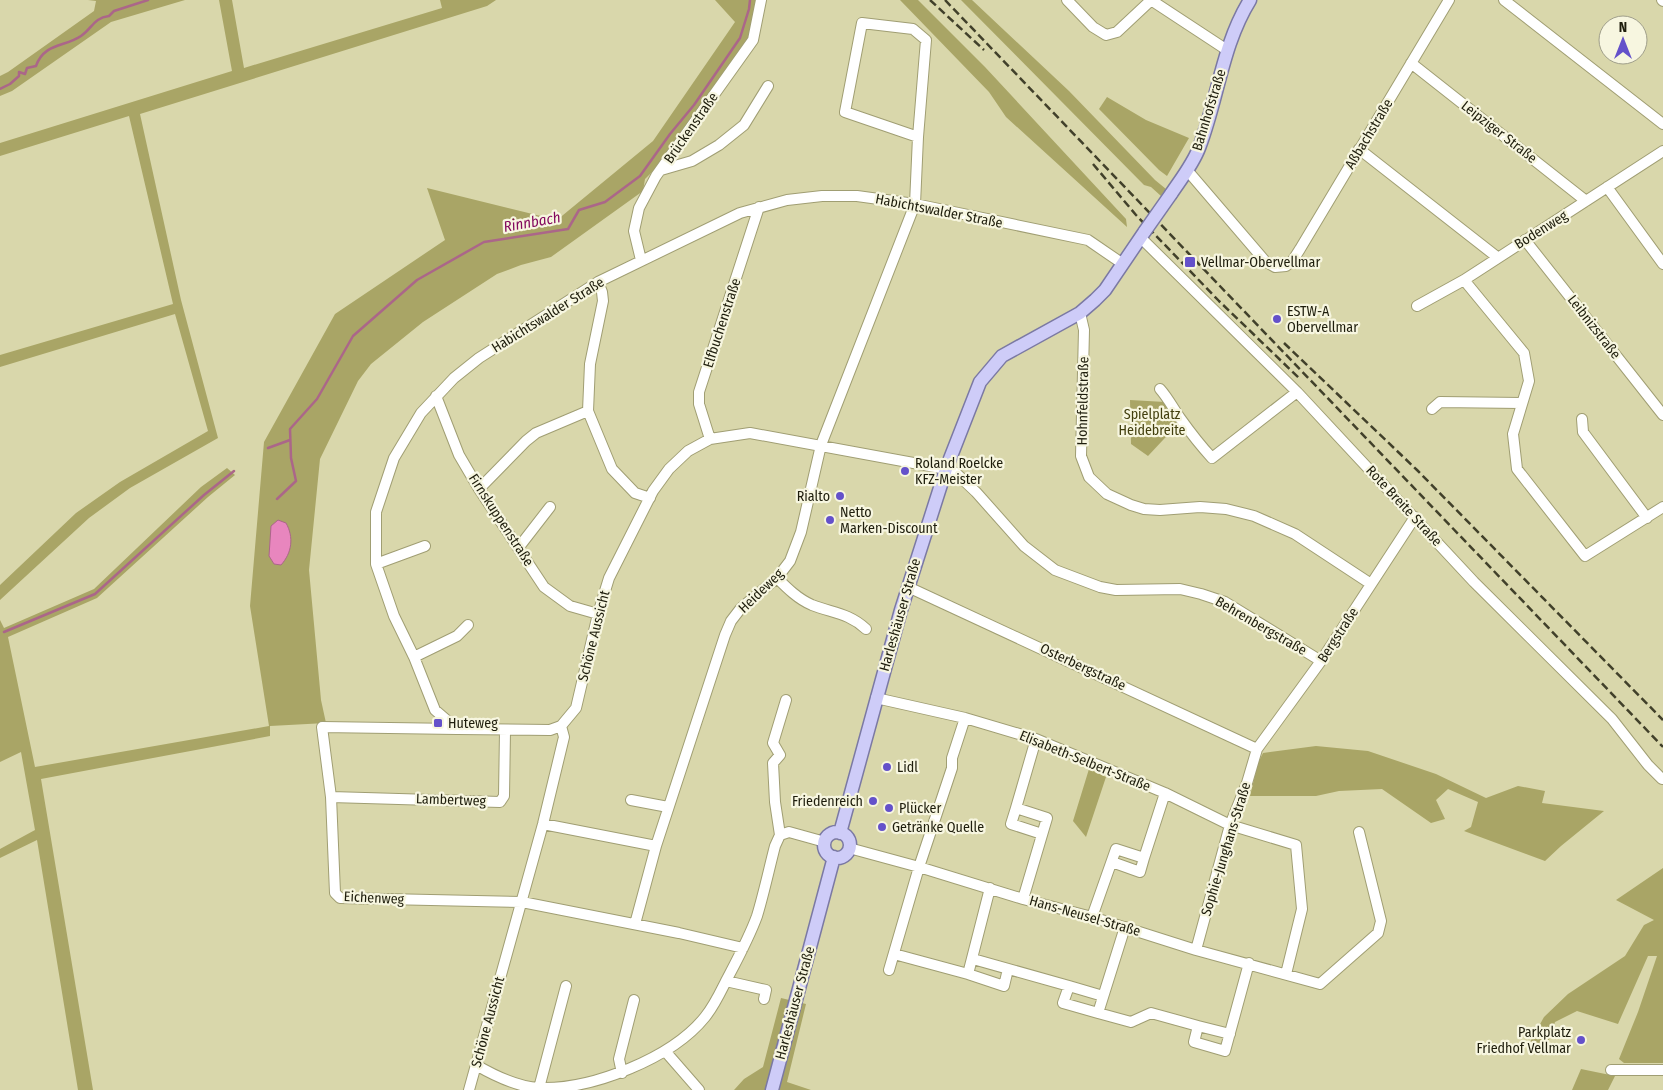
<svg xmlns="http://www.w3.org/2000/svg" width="1663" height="1090" viewBox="0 0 1663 1090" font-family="'Fira Sans Condensed',sans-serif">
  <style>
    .green { fill: #a9a566 }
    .water { fill: #e886be; stroke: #ab6689 }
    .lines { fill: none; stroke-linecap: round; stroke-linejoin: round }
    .stream { stroke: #ab6689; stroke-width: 2.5 }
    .minor-casing { stroke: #a09e73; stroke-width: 12 }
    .major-casing { stroke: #7b79a3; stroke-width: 15 }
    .minor { stroke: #fff; stroke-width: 10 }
    .major { stroke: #ceccf8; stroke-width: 12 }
    .rail { stroke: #41402a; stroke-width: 2.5; stroke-dasharray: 8 4; stroke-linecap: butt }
    .major-bridge-casing { stroke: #7b79a3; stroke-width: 15; stroke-linecap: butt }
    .major-bridge { stroke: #ceccf8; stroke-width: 12 }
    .poi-dot { fill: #6451ca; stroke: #f7f6e0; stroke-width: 2 }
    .labels { text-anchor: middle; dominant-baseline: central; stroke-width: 4.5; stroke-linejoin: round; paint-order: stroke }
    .street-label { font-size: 14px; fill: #1e1d0c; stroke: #f7f6e0 }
    .poi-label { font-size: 14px; fill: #1e1d0c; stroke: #f7f6e0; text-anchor: start }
    .park-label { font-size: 14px; fill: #423f0e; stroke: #f7f6e0 }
    .water-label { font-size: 15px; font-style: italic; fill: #83095e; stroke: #f7f6e0 }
  </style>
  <rect width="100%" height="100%" fill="#d9d7ab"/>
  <path class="green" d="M 88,0 L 185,0 L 111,22 L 12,91 L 0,96 L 0,76 L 8,72 L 94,11 L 96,1 Z
    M 219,0 L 232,0 L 244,68 L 442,8 L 440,0 L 496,0 L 487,6 L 140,114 L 181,300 L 218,438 L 130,488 L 89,518 L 0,600 L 0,585 L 76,513 L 120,482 L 208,431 L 175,314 L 0,367 L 0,355 L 173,304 L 129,116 L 0,156 L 0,143 L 232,71 Z
    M 715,0 L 756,0 L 749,38 L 658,166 L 645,179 L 643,191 L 551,257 L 521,265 L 497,274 L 423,322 L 371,364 L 358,381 L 320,459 L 309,570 L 321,700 L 326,723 L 270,726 L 270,736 L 41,779 L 93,1090 L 78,1090 L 37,840 L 0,858 L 0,849 L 35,830 L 21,752 L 0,762 L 0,620 L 4,628 L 94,589 L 201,487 L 227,468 L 235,475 L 208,497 L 97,598 L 8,637 L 35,767 L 269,726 L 250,606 L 264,442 L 335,314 L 445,240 L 427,188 L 557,220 L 653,141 L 735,22 Z
    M 900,0 L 918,0 L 985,67 L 1126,219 L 1127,227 L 1006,117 L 989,92 Z
    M 961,0 L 972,0 L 1069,91 L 1155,180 L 1166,189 L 1161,196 L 1151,187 L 1144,185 Z
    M 1107,97 L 1146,120 L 1189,138 L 1167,176 L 1159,170 L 1099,109 Z
    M 1130,400 L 1165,402 L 1178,424 L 1148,456 L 1131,444 Z
    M 1316,746 L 1368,751 L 1436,774 L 1486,798 L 1518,786 L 1545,791 L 1542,803 L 1604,811 L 1561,846 L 1545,861 L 1464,831 L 1471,827 L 1478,802 L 1448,789 L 1436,800 L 1445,819 L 1431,823 L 1382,789 L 1339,791 L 1316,796 L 1250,796 L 1258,763 L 1263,753 Z
    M 1089,769 L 1106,777 L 1086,837 L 1073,821 Z
    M 1663,868 L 1663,1063 L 1624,1063 L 1619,1059 L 1638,1012 L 1657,956 L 1648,956 L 1618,1024 L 1577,1011 L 1555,1022 L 1546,1049 L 1529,1044 L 1544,1017 L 1568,994 L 1625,956 L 1644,925 L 1654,920 L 1616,900 Z
    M 781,998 L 806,1004 L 787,1082 L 811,1090 L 734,1090 L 744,1079 L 763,1067 Z
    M 1581,1069 L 1615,1076 L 1608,1090 L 1572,1090 Z"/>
  <path class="water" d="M 278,520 L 286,523 C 294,537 292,553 281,565 L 274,564 L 269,556 L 271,526 Z"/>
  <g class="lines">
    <path class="stream" d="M 0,89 L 10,84 L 19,76 L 19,72 L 25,74 L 27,68 L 36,66 C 44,43 65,47 81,36 C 93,28 93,18 109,16 L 114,11 L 148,0
      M 268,448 L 290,440
      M 277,499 L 296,481 L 291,458 L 290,429 L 317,399 L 353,336 L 417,280 L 484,242 L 568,229 L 579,210 L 605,202 L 640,176 L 670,134 L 694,105 L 740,38 L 749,9 L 750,0
      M 4,632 L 95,594 L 204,495 L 234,471"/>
    <defs>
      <path id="minor" d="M 1067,0 L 1093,27 L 1106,35 L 1117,32 L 1149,2 L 1154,2 L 1227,50
        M 1504,0 L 1663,124
        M 1662,0 L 1663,1
        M 1411,63 L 1586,201
        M 1359,149 L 1497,257
        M 661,170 L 692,161 L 719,145 L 744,125 L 768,86
        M 1187,170 L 1265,261 L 1275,267 L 1286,266 L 1293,260 L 1300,249 L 1449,0
        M 1607,187 L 1663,264
        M 1141,238 L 1297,392 L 1474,582 L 1612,719 L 1648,765 L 1662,779
        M 1525,240 L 1663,415
        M 641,260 L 634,231 L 639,208 L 656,176 L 753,40 L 761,0
        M 1123,264 L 1088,240 L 915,204 L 857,196 L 822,196 L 787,200 L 740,213 L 598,282 L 479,358 L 454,378 L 421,413 L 394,458 L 376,512 L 376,564 L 394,616 L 414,657 L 435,710 L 457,729 L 550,730 L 561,726 L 576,708 L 598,614 L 609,578 L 653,491 L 669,469 L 688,451 L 710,439 L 750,433 L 946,469 L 956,473 L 976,492 L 1024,546 L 1055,570 L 1100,587 L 1116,590 L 1180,589 L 1201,594 L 1225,602 L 1321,661
        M 1464,280 L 1524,353 L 1529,381 L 1513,434 L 1517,469 L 1585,556 L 1663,507
        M 598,282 L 602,292 L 603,301 L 590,364 L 588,411 L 612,469 L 635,493 L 650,498
        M 1417,306 L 1464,280 L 1663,151
        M 1080,313 L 1084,330 L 1081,456 L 1089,477 L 1107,494 L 1131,505 L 1144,509 L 1160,510 L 1200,507 L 1226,509 L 1254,516 L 1295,534 L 1371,584
        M 1160,389 C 1168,398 1173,408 1180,418 C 1190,432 1200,445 1212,458 L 1297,392
        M 436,396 L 459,455 L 479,489 L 544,587 L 570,606 L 598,614
        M 1432,409 L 1440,402 L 1521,403
        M 1582,419 L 1583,432 L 1647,518
        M 710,439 L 699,404 L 699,392 L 759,207
        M 479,489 L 526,441 L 536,433 L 588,411
        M 519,547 L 550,507
        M 376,564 L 425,546
        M 777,578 C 787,588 798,599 812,605 C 832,613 849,613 866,629
        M 908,587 L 1257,749
        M 414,657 L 457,636 L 468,625
        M 876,698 L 965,718 L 1036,739 L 1165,793 L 1230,825 L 1296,845 L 1302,909 L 1286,974
        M 457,729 L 322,727 L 331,797 L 335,893 L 340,898 L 522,902 L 679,933 L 743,948
        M 331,797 L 500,802 L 504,796 L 505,731
        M 631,800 L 668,807
        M 1016,808 L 1011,824 L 1042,834
        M 543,824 L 656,846
        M 780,835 L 775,802 L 773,763 L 780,755 L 773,743 L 786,700
        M 849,848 L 919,867 L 1023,899 L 1092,917 L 1196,950 L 1320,984 L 1378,933 L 1381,921 L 1359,832
        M 1112,862 L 1140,872 L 1144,858
        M 1023,899 L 1047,818 L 1016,808 L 1036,739
        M 1092,917 L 1116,849 L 1144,858 L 1165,793
        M 635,924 L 656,846 L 725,635 L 731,621 L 741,608 L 777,578 L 790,561 L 801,532 L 821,445 L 915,204 L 918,137 L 926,40 L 913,29 L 862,23 L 845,112 L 918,137
        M 1196,950 L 1230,825 L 1247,783 L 1257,749 L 1321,661 L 1415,517
        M 894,954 L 968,974 L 1004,986 L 1008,969
        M 973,959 L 1069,986 L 1063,1003 L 1098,1013 L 1125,927
        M 889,970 L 919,867 L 952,768 L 952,758 L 965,718
        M 968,974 L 990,888
        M 726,981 L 766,990 L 764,999
        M 1069,986 L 1103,996
        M 1098,1013 L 1131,1022 L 1151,1013 L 1198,1026 L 1194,1042 L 1225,1051 L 1249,963
        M 1198,1026 L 1230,1034
        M 665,1051 L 699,1090
        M 476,1065 C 495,1076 517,1087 539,1088 C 592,1090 672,1058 705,1017 C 714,1006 720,993 726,981 C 737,960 749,938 757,916 C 764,893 769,869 775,846 L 780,835 L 789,832 L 825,842
        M 1611,1070 L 1663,1070
        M 622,1073 L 619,1059 L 634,1000
        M 539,1088 L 566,986
        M 469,1090 L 543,824 L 564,737 L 561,726"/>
      <path id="major" d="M 1171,194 C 1181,179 1193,164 1199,148 C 1218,99 1222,45 1250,0
        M824 845a13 13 0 1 1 26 0a13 13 0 1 1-26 0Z
        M 840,833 L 901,610 L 946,469 L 980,382 L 1002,356 L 1080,313 L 1095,300 L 1105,290 L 1145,231
        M 772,1090 L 834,857"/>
    </defs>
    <use href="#minor" class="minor-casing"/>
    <use href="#major" class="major-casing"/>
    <use href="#minor" class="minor"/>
    <use href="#major" class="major"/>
    <path class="rail" d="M 930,0 L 984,50
      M 945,0 L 1663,747
      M 1093,164 L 1136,215 L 1219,301 L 1299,378
      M 1284,343 L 1417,470 L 1663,720"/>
    <defs>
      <path id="major-bridge" d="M 1145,231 L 1171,194"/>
    </defs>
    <use href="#major-bridge" class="major-bridge-casing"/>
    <use href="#major-bridge" class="major-bridge"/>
  </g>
  <g class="poi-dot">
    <rect x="1184" y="256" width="12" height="12" rx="2.5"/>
    <circle cx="1277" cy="319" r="5"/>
    <circle cx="905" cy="471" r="5"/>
    <circle cx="840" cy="496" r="5"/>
    <circle cx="830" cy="520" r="5"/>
    <rect x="433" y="718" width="10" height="10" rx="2.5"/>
    <circle cx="887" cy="767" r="5"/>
    <circle cx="873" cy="801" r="5"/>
    <circle cx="889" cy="808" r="5"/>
    <circle cx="882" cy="827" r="5"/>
    <circle cx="1581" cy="1040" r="5"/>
  </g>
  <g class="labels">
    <g class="street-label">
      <text transform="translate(1209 110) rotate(-73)">Bahnhofstraße</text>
      <text transform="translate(691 128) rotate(-55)">Brückenstraße</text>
      <text transform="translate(1499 132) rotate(38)">Leipziger Straße</text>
      <text transform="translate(1369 134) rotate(-59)">Aßbachstraße</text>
      <text transform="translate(939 211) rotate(11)">Habichtswalder Straße</text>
      <text transform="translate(1541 230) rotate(-32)">Bodenweg</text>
      <text transform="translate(548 315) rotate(-32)">Habichtswalder Straße</text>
      <text transform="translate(722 323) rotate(-72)">Elfbuchenstraße</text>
      <text transform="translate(1594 327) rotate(52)">Leibnizstraße</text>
      <text transform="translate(1083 401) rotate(-89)">Hohnfeldstraße</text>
      <text transform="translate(1404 506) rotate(47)">Rote Breite Straße</text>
      <text transform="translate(501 520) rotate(57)">Firnskuppenstraße</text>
      <text transform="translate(761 591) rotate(-44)">Heideweg</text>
      <text transform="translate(900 615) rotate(-74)">Harleshäuser Straße</text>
      <text transform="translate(1261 626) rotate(30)">Behrenbergstraße</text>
      <text transform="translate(1338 635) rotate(-57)">Bergstraße</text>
      <text transform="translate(594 636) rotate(-76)">Schöne Aussicht</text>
      <text transform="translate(1083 667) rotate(25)">Osterbergstraße</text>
      <text transform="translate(1085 761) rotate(22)">Elisabeth-Selbert-Straße</text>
      <text transform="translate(451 800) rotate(2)">Lambertweg</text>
      <text transform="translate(1226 849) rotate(-73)">Sophie-Junghans-Straße</text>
      <text transform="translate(374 898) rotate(3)">Eichenweg</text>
      <text transform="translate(1085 916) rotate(16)">Hans-Neusel-Straße</text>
      <text transform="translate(795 1003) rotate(-75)">Harleshäuser Straße</text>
      <text transform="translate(488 1022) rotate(-75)">Schöne Aussicht</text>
    </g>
    <g class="poi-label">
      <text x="1201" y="262">Vellmar-Obervellmar</text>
      <text x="1287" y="311">ESTW-A<tspan x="1287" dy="16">Obervellmar</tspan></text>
      <text x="915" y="463">Roland Roelcke<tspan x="915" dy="16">KFZ-Meister</tspan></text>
      <text x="830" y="496" text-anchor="end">Rialto</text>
      <text x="840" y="512">Netto<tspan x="840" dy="16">Marken-Discount</tspan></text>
      <text x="448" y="723">Huteweg</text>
      <text x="897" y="767">Lidl</text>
      <text x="863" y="801" text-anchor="end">Friedenreich</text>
      <text x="899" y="808">Plücker</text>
      <text x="892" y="827">Getränke Quelle</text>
      <text x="1571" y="1032" text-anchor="end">Parkplatz<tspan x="1571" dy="16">Friedhof Vellmar</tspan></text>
    </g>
    <g class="park-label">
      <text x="1152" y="414">Spielplatz<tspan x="1152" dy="16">Heidebreite</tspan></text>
    </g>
    <g class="water-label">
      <text transform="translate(532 222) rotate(-10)">Rinnbach</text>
    </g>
  </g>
  <g transform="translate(1623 40)"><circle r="24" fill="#f7f6e0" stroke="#a09f8b"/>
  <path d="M0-4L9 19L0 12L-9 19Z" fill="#6451ca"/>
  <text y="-8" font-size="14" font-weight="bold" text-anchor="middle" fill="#1e1d0c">N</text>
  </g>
</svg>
